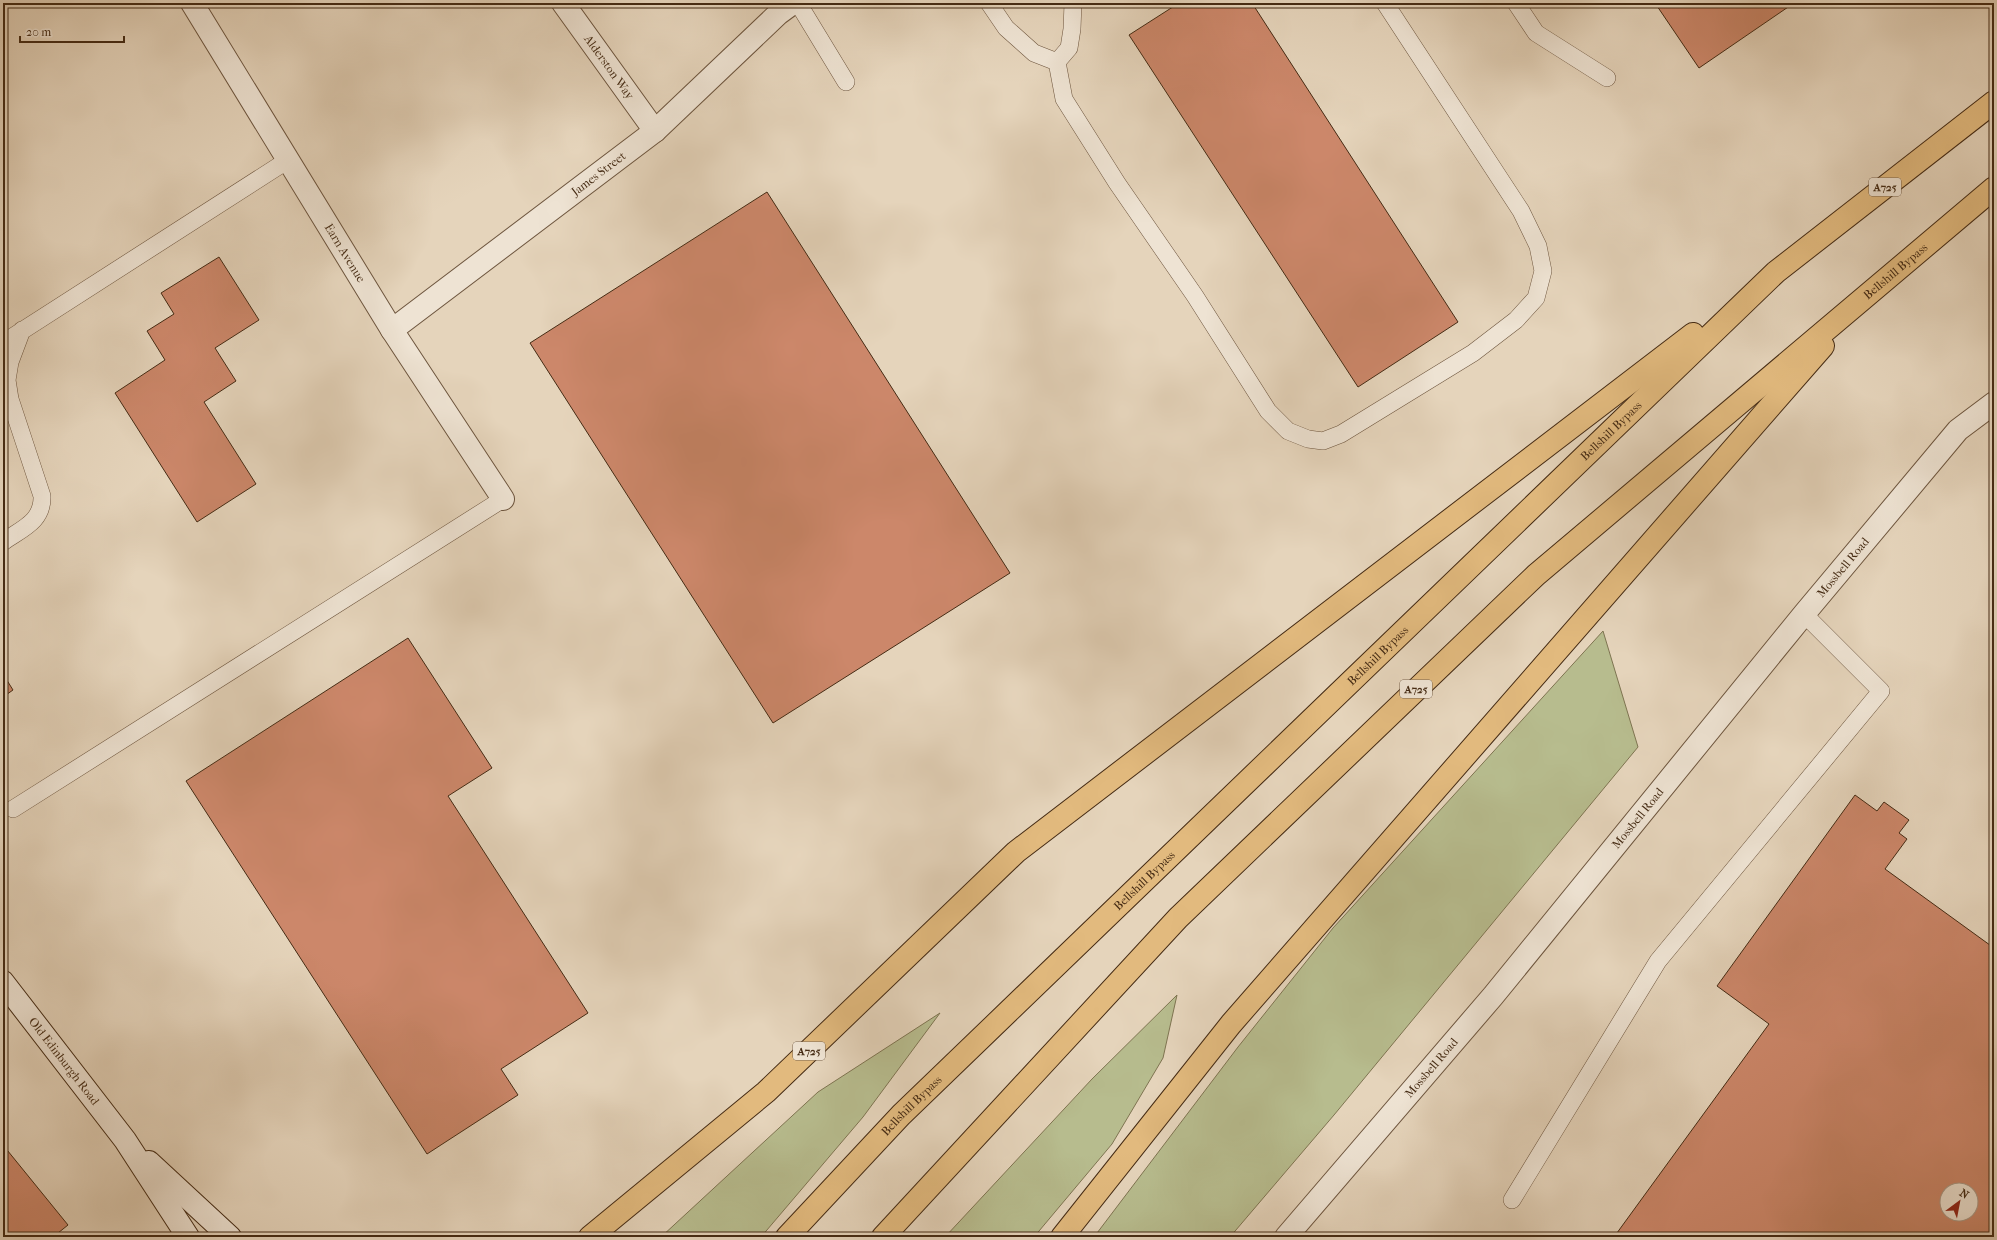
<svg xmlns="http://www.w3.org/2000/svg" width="1997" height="1240" viewBox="0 0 1997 1240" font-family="'IM FELL French Canon',serif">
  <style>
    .green { fill: #b7bc8e; stroke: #7e7451 }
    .building { fill: #cc876a; stroke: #452b14; fill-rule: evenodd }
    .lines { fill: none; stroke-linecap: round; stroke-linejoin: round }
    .service-casing { stroke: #6d553e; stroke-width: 18 }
    .minor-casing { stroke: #6d553e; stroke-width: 24 }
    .secondary-casing { stroke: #452b14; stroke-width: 24 }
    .trunk-casing { stroke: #452b14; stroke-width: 24 }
    .service { stroke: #eee3d3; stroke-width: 17 }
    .minor { stroke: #eee3d3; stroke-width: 22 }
    .secondary { stroke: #eee3d3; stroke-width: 22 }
    .trunk { stroke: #e2ba7e; stroke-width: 22 }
    .labels { text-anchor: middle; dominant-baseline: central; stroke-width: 3.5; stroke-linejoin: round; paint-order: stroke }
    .shield { fill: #eee3d3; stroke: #78624d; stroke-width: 1 }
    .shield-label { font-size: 11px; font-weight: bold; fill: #452b14 }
    .street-label { font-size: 12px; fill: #452b14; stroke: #eee3d3 }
  </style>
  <rect width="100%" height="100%" fill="#e5d4bb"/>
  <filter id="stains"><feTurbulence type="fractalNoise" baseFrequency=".005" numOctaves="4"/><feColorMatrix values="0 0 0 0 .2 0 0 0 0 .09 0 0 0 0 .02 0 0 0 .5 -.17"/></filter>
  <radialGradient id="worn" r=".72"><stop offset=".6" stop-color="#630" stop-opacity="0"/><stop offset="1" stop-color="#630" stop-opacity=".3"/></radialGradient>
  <path class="green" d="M 1603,631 L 1638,747 L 1334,1115 L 1230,1237 L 1094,1237 L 1238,1047 L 1333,928 Z
    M 1177,995 L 1163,1058 L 1112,1144 L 1034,1237 L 945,1237 L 1092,1079 Z
    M 940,1013 L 863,1117 L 761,1237 L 661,1237 L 818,1092 Z"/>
  <path class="building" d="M 1179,3 L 1252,3 L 1458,322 L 1358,387 L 1129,35 Z
    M 1655,3 L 1794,3 L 1699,68 Z
    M 767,192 L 1010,573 L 773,723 L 530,343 Z
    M 219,257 L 259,320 L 215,348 L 236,381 L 204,402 L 256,484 L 197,522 L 115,393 L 165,360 L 147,331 L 174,314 L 161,293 Z
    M 408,638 L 492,768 L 448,796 L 588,1013 L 501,1069 L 518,1095 L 427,1154 L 186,781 Z
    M 3,674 L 13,690 L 3,697 Z
    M 1855,795 L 1877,811 L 1884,802 L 1909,820 L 1899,833 L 1907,839 L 1885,869 L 1994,948 L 1994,1237 L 1614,1237 L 1769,1024 L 1717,986 ZM 1947,1190 L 1971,1190 L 1971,1214 L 1947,1214 Z
    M 3,1145 L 68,1225 L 53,1237 L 3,1237 Z"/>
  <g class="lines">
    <defs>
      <path id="service" d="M 798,3 L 846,82
        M 989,3 L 1006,28 L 1034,53 L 1057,62
        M 1073,3 L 1072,29 L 1069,48 L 1057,62 L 1064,99 L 1117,183 L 1195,296 L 1268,411 L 1288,431 L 1308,439 L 1323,441 L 1341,434 L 1473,353 L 1516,320 L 1536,298 L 1543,271 L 1538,246 L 1521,211 L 1385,3
        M 1516,3 L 1536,33 L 1607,78
        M 3,343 L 288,160
        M 3,542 C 21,529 43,522 42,496 L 10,399 L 7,380 L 10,362 L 22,330
        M 13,809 L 503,499
        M 1512,1200 L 1658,961 L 1881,691 L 1804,614"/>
      <g id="minor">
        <path id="s1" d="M 192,3 L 392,330 L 503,499"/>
        <path id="s2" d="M 563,3 L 655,131"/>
        <path id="s3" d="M 392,330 L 655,131 L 778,14 L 793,3"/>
        <path id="s4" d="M 1286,1237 L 1493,996 L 1804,614 L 1958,430 L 1994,403"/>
      </g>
      <g id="secondary">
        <path id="s5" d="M 3,982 L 125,1140 L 188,1237"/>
        <path d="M 149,1162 L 230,1237"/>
      </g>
      <g id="trunk">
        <path d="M 590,1237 L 766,1092 L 1016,852 L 1693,334"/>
        <path id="s6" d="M 787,1237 L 901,1115 L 1776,272 L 1994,102"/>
        <path id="s7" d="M 883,1237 L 1178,918 L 1536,575 L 1994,188"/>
        <path d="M 1062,1237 L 1231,1024 L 1823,346"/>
      </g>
    </defs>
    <use href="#service" class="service-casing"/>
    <use href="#minor" class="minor-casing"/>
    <use href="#secondary" class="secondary-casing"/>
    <use href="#trunk" class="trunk-casing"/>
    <use href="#service" class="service"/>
    <use href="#minor" class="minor"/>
    <use href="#secondary" class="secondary"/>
    <use href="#trunk" class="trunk"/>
  </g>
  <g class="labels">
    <g class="shield">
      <rect x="1869" y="178" width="32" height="18" rx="3"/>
      <rect x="1400" y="680" width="32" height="18" rx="3"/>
      <rect x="793" y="1042" width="32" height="18" rx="3"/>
    </g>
    <g class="shield-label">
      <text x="1885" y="187">A725</text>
      <text x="1416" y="689">A725</text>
      <text x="809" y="1051">A725</text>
    </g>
    <g class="street-label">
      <text stroke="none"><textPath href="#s2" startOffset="79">Alderston Way</textPath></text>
      <text stroke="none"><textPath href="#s3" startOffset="259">James Street</textPath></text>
      <text stroke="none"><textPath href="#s1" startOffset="293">Earn Avenue</textPath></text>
      <text stroke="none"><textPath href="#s7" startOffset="1401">Bellshill Bypass</textPath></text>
      <text stroke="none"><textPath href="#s6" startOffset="1153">Bellshill Bypass</textPath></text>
      <text stroke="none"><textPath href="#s4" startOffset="871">Mossbell Road</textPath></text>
      <text stroke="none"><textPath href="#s6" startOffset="829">Bellshill Bypass</textPath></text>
      <text stroke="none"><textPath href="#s4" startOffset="547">Mossbell Road</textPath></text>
      <text stroke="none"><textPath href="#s6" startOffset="505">Bellshill Bypass</textPath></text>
      <text stroke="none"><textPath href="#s5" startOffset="100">Old Edinburgh Road</textPath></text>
      <text stroke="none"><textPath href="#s4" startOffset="223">Mossbell Road</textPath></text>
      <text stroke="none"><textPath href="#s6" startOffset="181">Bellshill Bypass</textPath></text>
    </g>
  </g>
  <rect width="1997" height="1240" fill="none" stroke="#e5d4bb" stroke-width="16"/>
  <rect x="4" y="4" width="1989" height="1232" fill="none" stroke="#452b14" stroke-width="2"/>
  <rect x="8" y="8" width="1981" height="1224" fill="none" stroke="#452b14"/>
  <g transform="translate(1959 1202) rotate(32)"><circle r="19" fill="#eee3d3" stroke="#aa9987"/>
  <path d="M0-3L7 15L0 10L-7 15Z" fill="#8f2418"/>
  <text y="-6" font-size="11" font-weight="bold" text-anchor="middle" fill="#452b14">N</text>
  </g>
  <path d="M20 36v6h104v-6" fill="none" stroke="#452b14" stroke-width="2"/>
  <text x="26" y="36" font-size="12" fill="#452b14" stroke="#eee3d3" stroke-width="3" paint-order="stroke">20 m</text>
  <rect width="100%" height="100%" filter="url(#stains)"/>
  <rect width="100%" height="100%" fill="url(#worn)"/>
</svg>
